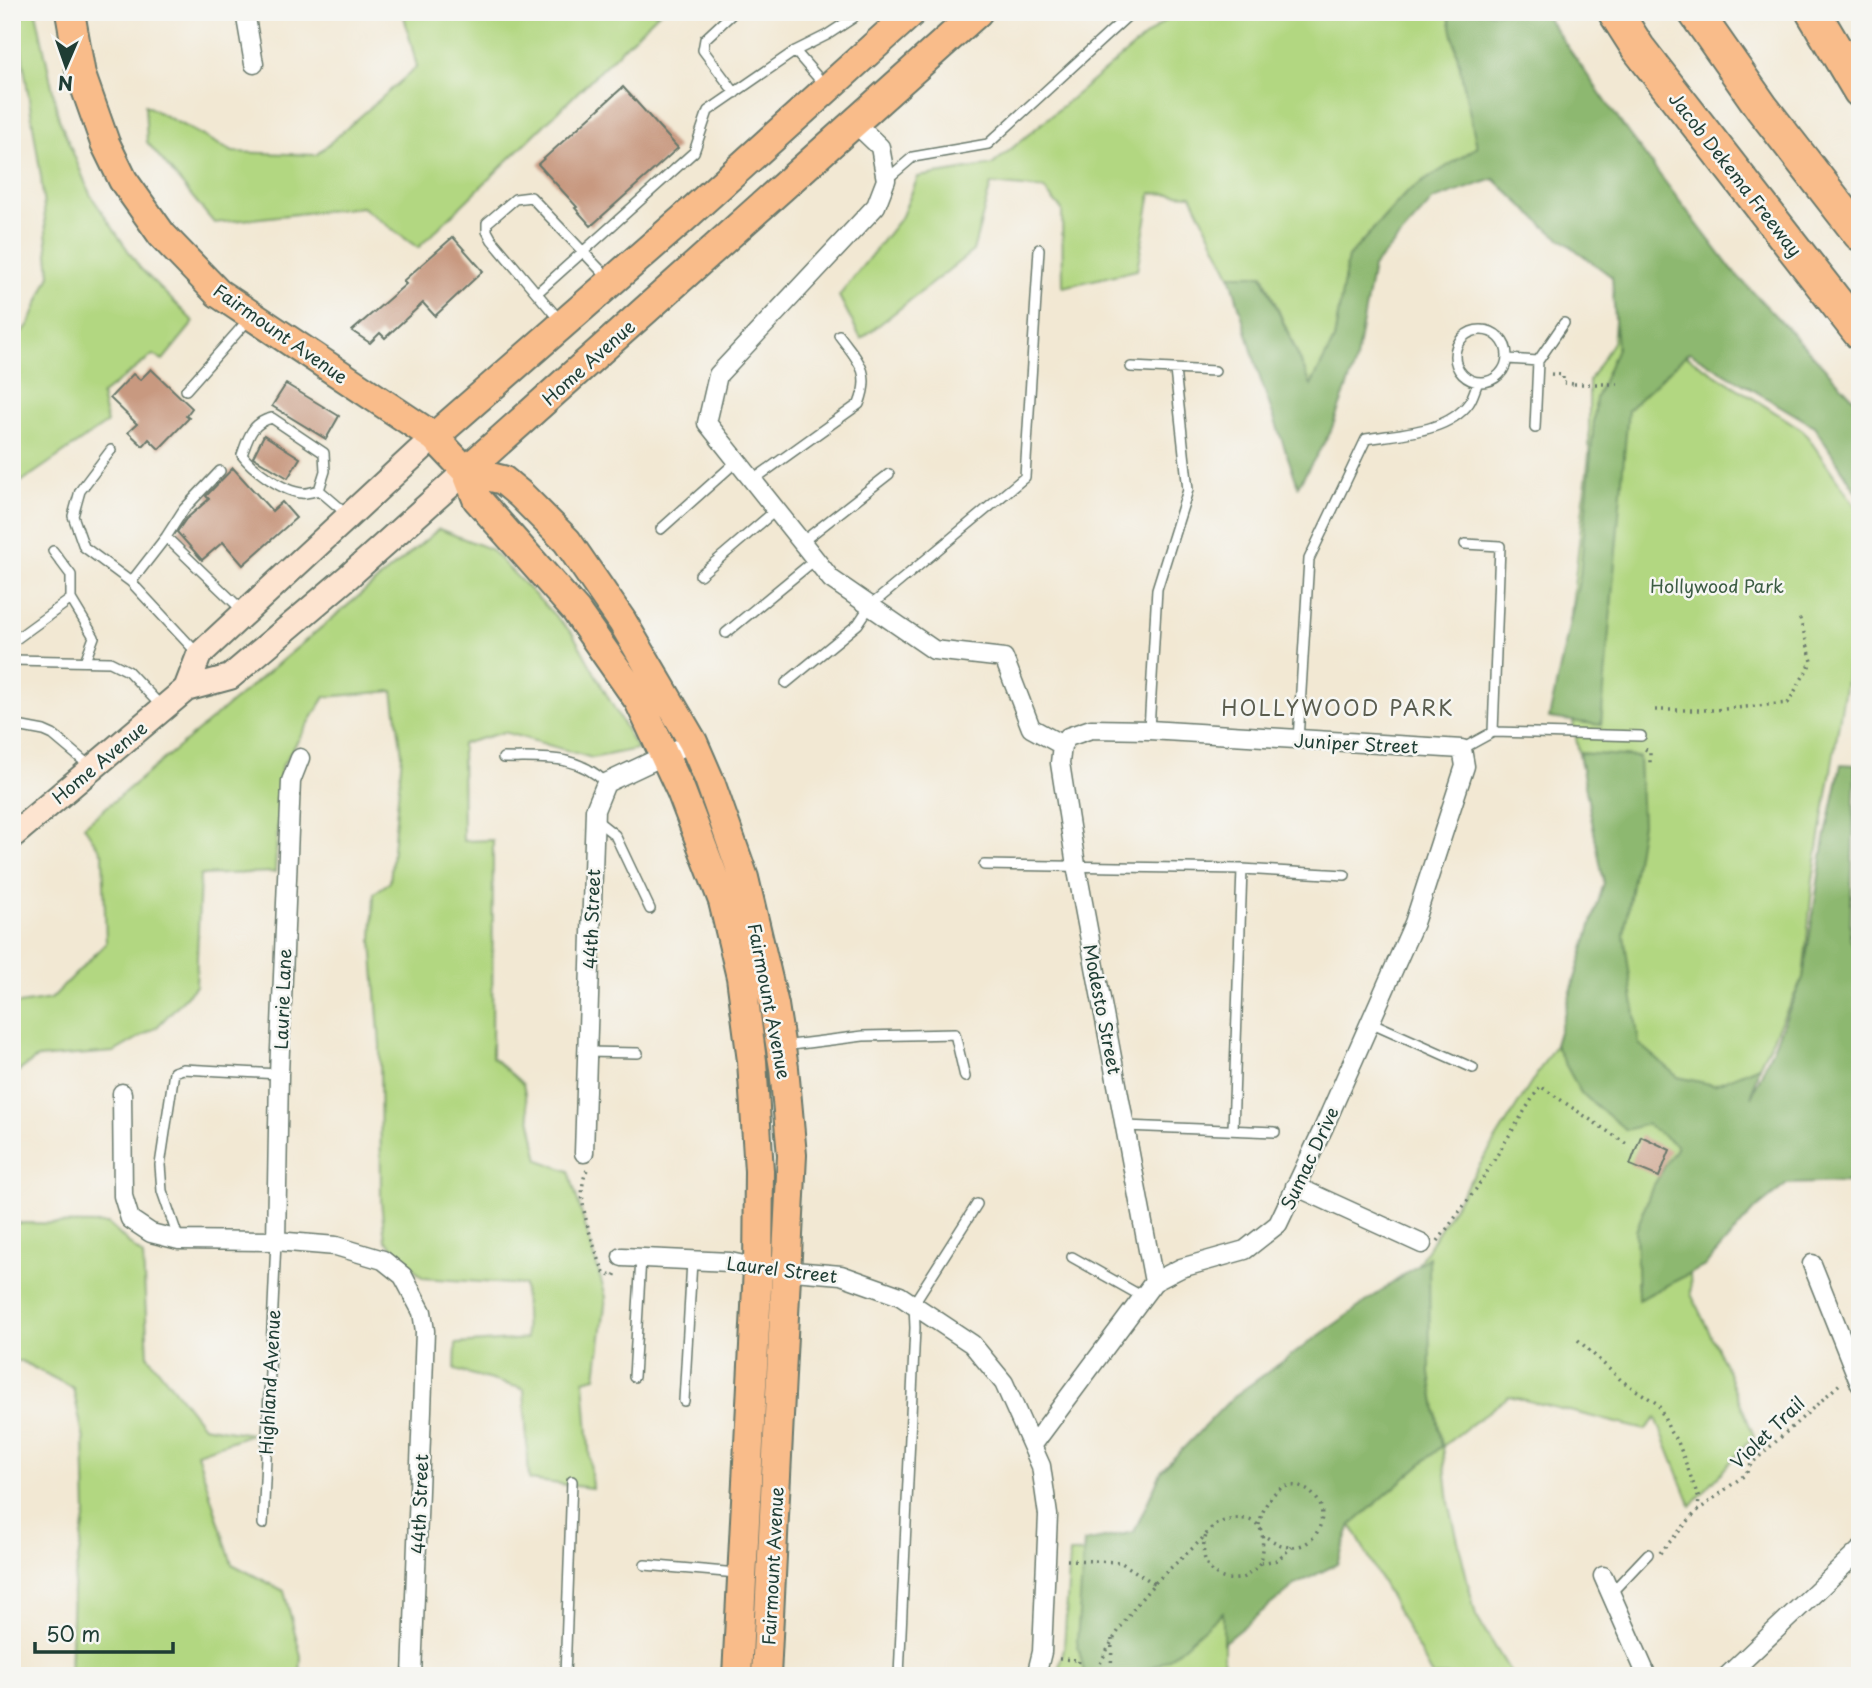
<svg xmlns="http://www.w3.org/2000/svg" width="1872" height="1688" viewBox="0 0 1872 1688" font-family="'Playpen Sans',sans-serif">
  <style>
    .green { fill: #b2d781; stroke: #688a5a; stroke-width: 2 }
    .forest { fill: #8db86f; stroke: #567a52; stroke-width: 2 }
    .building { fill: #c89980 }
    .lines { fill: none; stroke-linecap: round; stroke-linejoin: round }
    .lane-casing { stroke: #69796c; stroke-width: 12 }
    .street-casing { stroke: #69796c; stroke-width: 21 }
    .secondary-casing { stroke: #69796c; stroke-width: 28 }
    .primary-casing { stroke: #69796c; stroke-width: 32 }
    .highway-casing { stroke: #69796c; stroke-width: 37 }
    .path { stroke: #69796c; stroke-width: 3.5; stroke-dasharray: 2 5; stroke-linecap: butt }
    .lane { stroke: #fff; stroke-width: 9 }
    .street { stroke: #fff; stroke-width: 18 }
    .secondary { stroke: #fde4d0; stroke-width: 24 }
    .primary { stroke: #f9bc8a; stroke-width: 28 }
    .highway { stroke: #f9bc8a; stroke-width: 33 }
    .labels { text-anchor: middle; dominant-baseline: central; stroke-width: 5; stroke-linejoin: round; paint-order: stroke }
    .street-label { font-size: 18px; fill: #1f3d34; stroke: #f6f6f2 }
    .park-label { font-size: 18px; fill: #3c5c43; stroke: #f6f6f2 }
    .quarter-label { font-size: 21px; letter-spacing: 2px; fill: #5a5d4f; stroke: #f6f6f2 }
  </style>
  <rect width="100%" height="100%" fill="#f6f6f2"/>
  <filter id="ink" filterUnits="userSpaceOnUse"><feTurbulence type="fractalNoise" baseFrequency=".0143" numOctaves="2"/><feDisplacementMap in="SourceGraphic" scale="14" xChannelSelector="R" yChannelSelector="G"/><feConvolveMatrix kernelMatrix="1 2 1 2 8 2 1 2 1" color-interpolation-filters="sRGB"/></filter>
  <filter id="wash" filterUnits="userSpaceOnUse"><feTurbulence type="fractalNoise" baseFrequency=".00686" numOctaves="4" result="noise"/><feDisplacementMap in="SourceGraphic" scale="28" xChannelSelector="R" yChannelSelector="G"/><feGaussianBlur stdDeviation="1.57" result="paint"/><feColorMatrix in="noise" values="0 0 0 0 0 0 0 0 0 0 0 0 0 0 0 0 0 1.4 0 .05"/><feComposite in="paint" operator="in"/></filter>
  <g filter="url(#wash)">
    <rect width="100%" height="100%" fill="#f2e8d3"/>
    <path class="green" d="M 27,12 L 36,12 L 59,119 L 90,194 L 140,268 L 194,322 L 163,360 L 153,355 L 101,395 L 107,423 L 21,482 L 12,471 L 12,342 L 28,326 L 50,275 L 41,177 L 17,21 Z
      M 403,12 L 660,12 L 418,248 L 362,207 L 214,223 L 147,142 L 145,105 L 233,152 L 316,155 L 417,67 Z
      M 1175,12 L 1448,12 L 1478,147 L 1407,192 L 1348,257 L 1334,340 L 1311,385 L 1263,275 L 1230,275 L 1191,195 L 1151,193 L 1137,270 L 1063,287 L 1062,210 L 1044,189 L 991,184 L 973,251 L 861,339 L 839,296 L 902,216 L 918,177 L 992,165 Z
      M 1616,311 L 1803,430 L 1860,513 L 1860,597 L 1813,879 L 1803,978 L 1759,1066 L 1734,1129 L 1637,1281 L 1639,1300 L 1690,1273 L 1691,1294 L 1723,1361 L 1754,1436 L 1691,1506 L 1656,1418 L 1645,1430 L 1509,1396 L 1443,1446 L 1449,1503 L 1476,1616 L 1513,1676 L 1433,1676 L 1351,1525 L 1429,1457 L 1224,1627 L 1224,1676 L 1057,1676 L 1064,1648 L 1070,1553 L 1134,1552 L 1406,1283 L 1555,1045 L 1604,883 L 1564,676 L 1589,454 L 1589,381 L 1613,342 Z
      M 439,529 L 490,549 L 573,634 L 637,749 L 592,758 L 504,732 L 462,744 L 463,841 L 493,840 L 492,1057 L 523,1084 L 539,1160 L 569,1171 L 606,1297 L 596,1377 L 584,1380 L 592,1488 L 529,1480 L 524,1389 L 455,1370 L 456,1344 L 526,1339 L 524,1285 L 423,1278 L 385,1240 L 381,1201 L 380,1045 L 372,941 L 374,893 L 390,882 L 402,754 L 393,691 L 325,697 L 281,768 L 275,872 L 200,875 L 196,986 L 157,1027 L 114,1052 L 37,1058 L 12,1076 L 12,1005 L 51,999 L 106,943 L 103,855 L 84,826 Z
      M 12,1223 L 108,1224 L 143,1256 L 148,1356 L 203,1426 L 251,1434 L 197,1453 L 232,1564 L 284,1591 L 301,1656 L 300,1676 L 70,1676 L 73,1589 L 86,1513 L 84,1440 L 73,1388 L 21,1361 L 12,1361 Z"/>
    <path class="forest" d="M 1448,12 L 1543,12 L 1628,133 L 1732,270 L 1860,405 L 1860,497 L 1814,426 L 1689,352 L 1628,410 L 1601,725 L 1549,718 L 1580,576 L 1596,398 L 1617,348 L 1612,277 L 1545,227 L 1494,179 L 1433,200 L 1373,267 L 1355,365 L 1330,433 L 1298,486 L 1259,375 L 1230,275 L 1262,275 L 1311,385 L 1334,340 L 1348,257 L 1407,192 L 1477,147 Z
      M 1579,753 L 1639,757 L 1642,824 L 1624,934 L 1639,1044 L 1678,1077 L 1714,1085 L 1759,1066 L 1751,1098 L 1803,978 L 1824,844 L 1841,764 L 1855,765 L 1850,938 L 1860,960 L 1860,1196 L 1849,1182 L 1787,1184 L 1752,1212 L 1705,1266 L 1638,1300 L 1636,1231 L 1652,1188 L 1677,1146 L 1647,1124 L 1626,1130 L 1581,1093 L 1555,1045 L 1604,883 Z
      M 1429,1257 L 1430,1374 L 1442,1446 L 1351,1525 L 1337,1564 L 1295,1585 L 1223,1643 L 1223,1612 L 1169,1659 L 1135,1676 L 1085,1676 L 1077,1642 L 1084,1542 L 1134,1532 L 1162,1470 L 1233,1397 Z"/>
    <g id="blocks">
      <path class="building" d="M 623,87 L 678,148 L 591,226 L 575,208 L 577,207 L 538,164 Z
        M 453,237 L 483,271 L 435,316 L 423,303 L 385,338 L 380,333 L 370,343 L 352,331 L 406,284 L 403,281 Z
        M 151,369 L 192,408 L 186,416 L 189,418 L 159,449 L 149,439 L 143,446 L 128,432 L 137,424 L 110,398 L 133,374 L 140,380 Z
        M 286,384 L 339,416 L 326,439 L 272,406 Z
        M 264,435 L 300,458 L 288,478 L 253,457 Z
        M 233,468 L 272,511 L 282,502 L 296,518 L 243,565 L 223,542 L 202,560 L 177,532 L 186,519 L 209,499 L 206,496 Z
        M 1641,1136 L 1670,1150 L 1659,1177 L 1630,1165 Z"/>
    </g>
  </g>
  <g filter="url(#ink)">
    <use href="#blocks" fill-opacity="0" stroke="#69796c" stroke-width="2"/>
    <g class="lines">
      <defs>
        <path id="lane" d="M 734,12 L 705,39 L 703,50 L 735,93
          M 795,51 L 826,87
          M 886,180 L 913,157 L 988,144 L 1132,12
          M 537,293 L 694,152 L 708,111 L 795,51 L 827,35 L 853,18 L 858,12
          M 561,322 L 492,240 L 487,231 L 487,223 L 515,199 L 531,197 L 608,278
          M1455 356a26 26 0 1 1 52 0a26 26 0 1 1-52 0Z
          M 1508,359 L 1538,361
          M 1131,367 L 1215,371
          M 186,390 L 249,319
          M 1535,428 L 1538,361 L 1564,323
          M 111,450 L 80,491 L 73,516 L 84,547 L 131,582 L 198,654
          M 753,480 L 859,404 C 872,371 858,361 839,335
          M 319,490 C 314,491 307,494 302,493 C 284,492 252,469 242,455 C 248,438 252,422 272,418 L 324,453 L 325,471 L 319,490 L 348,515
          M 661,529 L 737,461
          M 166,537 L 244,612
          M 802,542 L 889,474
          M 1465,544 L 1500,546 L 1493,732
          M 53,551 L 71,575 L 71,599 L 94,637 L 85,661
          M 700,575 L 776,510
          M 131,582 L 166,537 L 184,509 L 220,471
          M 726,633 L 816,559
          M 12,642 L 71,599
          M 12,660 L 110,662 L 128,671 L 161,706
          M 786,683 L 858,624 L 870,606 L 1025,477 L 1039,249
          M 12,725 L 44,731 L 53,735 L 91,767
          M 1149,730 L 1157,589 L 1188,490 L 1175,370
          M 1298,740 L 1309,559 L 1366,439 C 1400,433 1447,433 1469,403 C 1473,397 1475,389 1478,382
          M 1462,749 L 1493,732 L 1641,736
          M 503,758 C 543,759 576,753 606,783
          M 596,820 L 615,835 L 650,909
          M 984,865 L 1242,869 L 1345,875
          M 1370,1022 L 1473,1068
          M 783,1046 L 863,1036 L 955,1034 L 965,1077
          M 586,1052 L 638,1053
          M 1125,1126 L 1275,1132
          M 1233,1130 L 1242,869
          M 179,1240 L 162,1191 L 160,1165 L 174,1072 L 183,1069 L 279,1074
          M 1072,1257 L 1143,1297
          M 634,1377 L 641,1258
          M 684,1401 L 692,1261
          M 263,1524 L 276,1241
          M 645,1565 L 737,1573
          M 1611,1593 L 1648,1554
          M 565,1676 L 572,1481
          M 899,1676 L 915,1328 L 914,1303 L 977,1204"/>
        <path id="street" d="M 245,12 L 254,64
          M 855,123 L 880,147 L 886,180 L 876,206 L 718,375 L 707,423 L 831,579 L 934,650 L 1004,658 L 1031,728 L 1062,745
          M 122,1093 L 123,1196 L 130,1219 L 151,1233 L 179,1240 L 276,1241 L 336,1246 L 383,1260 L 403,1276 L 422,1312 L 425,1331 L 412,1676
          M 584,1153 L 595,810 L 606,783 L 693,742
          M 1295,1186 L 1422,1244
          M 276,1241 L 279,1074 L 291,781 L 300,758
          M 622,1257 L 730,1262 L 758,1268 L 841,1275 L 900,1296 L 972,1344 L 1004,1383 L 1041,1466 L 1048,1515 L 1042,1652 L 1036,1676
          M 1812,1264 L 1860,1384
          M 1032,1446 L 1154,1282 L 1181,1268 L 1245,1250 L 1278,1224 L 1323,1129 L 1414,923 L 1465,766 L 1462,749 L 1149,730 L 1091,729 L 1068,737 L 1062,745 L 1060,763 L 1076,865 L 1154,1282
          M 1603,1576 L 1647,1676
          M 1727,1676 L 1860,1550"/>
        <path id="secondary" d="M 186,689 L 199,655 L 434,437
          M 12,836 L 186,689 L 230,677 L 348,577 L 466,471"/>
        <path id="primary" d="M 70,12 L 81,75 L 105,143 L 123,180 L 162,235 L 218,293 L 434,437 L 466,471 L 477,499 L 576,611 L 639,701 L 681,791 L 723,901 L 741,977 L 752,1061 L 759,1171 L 758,1268 L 737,1676
          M 434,437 L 683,219 L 912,12
          M 466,471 L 503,480 L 521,495 L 567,541 L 622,621 L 693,742 L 709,779 L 744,878 L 774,1005 L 784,1068 L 792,1155 L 766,1676
          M 466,471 L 978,12"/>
        <path id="highway" d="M 1615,12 L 1638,48 L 1860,333
          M 1695,12 L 1762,108 L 1860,234
          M 1813,12 L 1860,91"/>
      </defs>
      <use href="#lane" class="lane-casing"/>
      <use href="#street" class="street-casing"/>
      <use href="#secondary" class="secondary-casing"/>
      <use href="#primary" class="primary-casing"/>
      <use href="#highway" class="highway-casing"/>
      <path class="path" d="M 1551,374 L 1563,375 L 1563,383 L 1573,384
        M 1574,384 L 1622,384
        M 1655,710 L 1714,710 L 1788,703 L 1812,661 L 1799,616
        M 1645,749 L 1650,752 L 1650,766
        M 587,1170 C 573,1198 594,1245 604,1273 L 614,1277 L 616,1273
        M 1438,1241 L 1476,1189 L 1540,1086 L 1628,1145
        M 1578,1340 L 1622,1381 L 1658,1404 L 1671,1433 L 1678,1442 L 1699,1499 L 1698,1509
        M 1259,1525 C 1264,1502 1279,1475 1307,1490 C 1312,1493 1319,1500 1321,1507 C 1325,1525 1314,1546 1293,1547 C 1283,1548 1271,1540 1263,1535
        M 1660,1553 L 1697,1511 L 1746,1474 L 1751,1464 L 1842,1382
        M 1067,1560 L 1120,1562 L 1155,1584
        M 1261,1563 L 1277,1560 L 1292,1547
        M 1059,1659 L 1079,1660 L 1077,1676
        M 1094,1676 C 1111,1640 1128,1613 1154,1584 C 1173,1564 1196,1548 1213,1526 C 1226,1518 1258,1512 1262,1534 C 1264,1543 1261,1554 1260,1563 C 1254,1570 1247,1578 1237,1579 C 1209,1583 1197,1555 1207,1533
        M 1111,1676 L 1112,1639"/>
      <use href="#lane" class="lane"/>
      <use href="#street" class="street"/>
      <use href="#secondary" class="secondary"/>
      <use href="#primary" class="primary"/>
      <use href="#highway" class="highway"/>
    </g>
  </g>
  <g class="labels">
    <g class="street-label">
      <text transform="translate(1736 174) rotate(52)">Jacob Dekema Freeway</text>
      <text transform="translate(281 333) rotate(35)">Fairmount Avenue</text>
      <text transform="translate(588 362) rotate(-42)">Home Avenue</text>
      <text transform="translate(1356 743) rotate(3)">Juniper Street</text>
      <text transform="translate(99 762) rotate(-40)">Home Avenue</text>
      <text transform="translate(591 919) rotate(-88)">44th Street</text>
      <text transform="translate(282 999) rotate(-88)">Laurie Lane</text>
      <text transform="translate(770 1001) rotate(79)">Fairmount Avenue</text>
      <text transform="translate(1103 1009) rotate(79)">Modesto Street</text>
      <text transform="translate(1309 1158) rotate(-65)">Sumac Drive</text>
      <text transform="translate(782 1269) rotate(7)">Laurel Street</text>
      <text transform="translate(269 1382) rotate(-87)">Highland Avenue</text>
      <text transform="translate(1767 1432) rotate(-44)">Violet Trail</text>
      <text transform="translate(419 1504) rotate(-88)">44th Street</text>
      <text transform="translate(772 1566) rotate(-87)">Fairmount Avenue</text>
    </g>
    <g class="park-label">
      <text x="1717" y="585">Hollywood Park</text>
    </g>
    <g class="quarter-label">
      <text x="1338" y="707">HOLLYWOOD PARK</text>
    </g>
  </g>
  <rect width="1872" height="1688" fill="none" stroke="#f6f6f2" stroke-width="42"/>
  <g transform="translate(66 66) rotate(182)" stroke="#f6f6f2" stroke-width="5" paint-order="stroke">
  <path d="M0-5L12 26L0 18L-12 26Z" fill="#1f3d34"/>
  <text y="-10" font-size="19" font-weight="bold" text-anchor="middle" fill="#1f3d34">N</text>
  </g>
  <path d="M35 1642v10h138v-10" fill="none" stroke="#1f3d34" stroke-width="3.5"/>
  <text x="46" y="1642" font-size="21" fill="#1f3d34" stroke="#f6f6f2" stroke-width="5" paint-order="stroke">50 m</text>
</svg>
